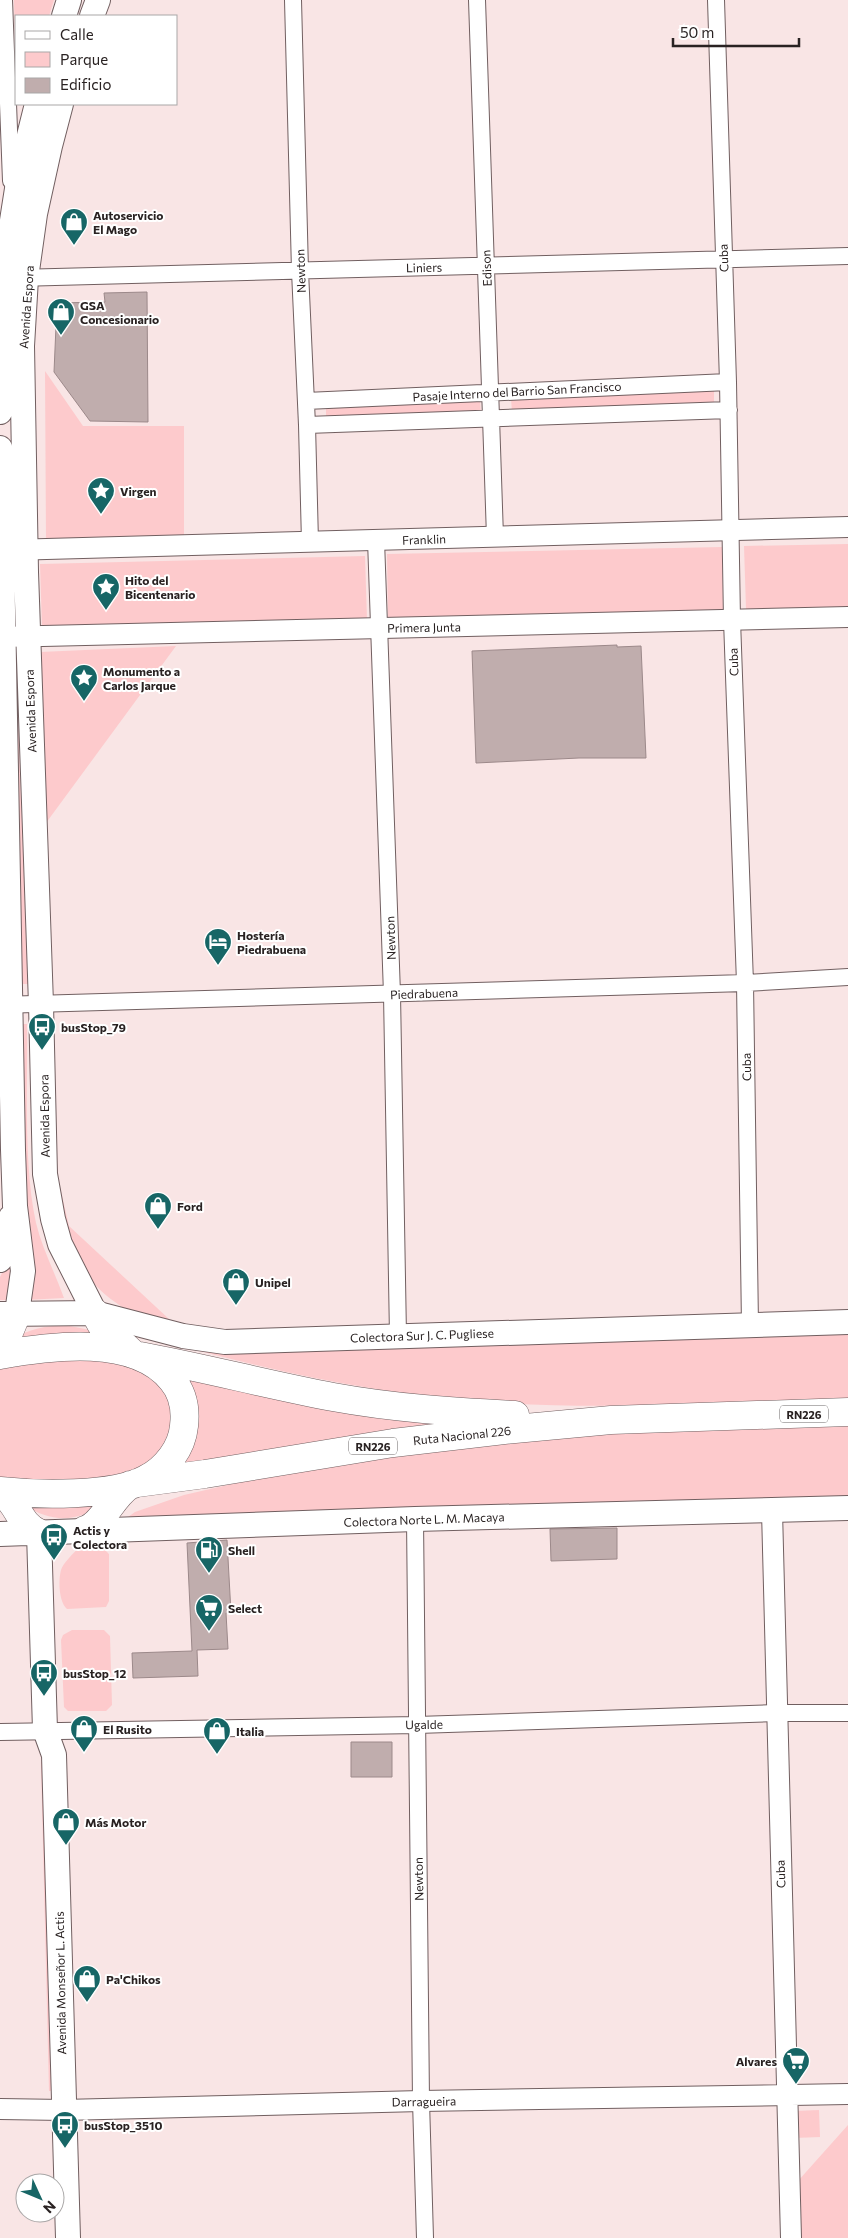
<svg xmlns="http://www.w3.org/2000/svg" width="848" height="2238" viewBox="0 0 848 2238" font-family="Commissioner,sans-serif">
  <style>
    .green { fill: #fdcacc }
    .building { fill: #c0adad; stroke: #9c898a }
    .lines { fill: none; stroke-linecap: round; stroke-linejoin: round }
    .minor-casing { stroke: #715f60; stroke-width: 18 }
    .tertiary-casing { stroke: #715f60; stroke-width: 22 }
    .secondary-casing { stroke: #715f60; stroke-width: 26 }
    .trunk-casing { stroke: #715f60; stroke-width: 29 }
    .minor { stroke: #fff; stroke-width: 16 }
    .tertiary { stroke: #fff; stroke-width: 20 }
    .secondary { stroke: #fff; stroke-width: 24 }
    .trunk { stroke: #fff; stroke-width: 28 }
    .labels { text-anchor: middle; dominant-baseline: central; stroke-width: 4; stroke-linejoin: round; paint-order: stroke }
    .shield { fill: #fff; stroke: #696464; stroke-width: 1 }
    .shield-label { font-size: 11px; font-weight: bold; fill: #292222 }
    .poi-label { font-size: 12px; font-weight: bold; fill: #292222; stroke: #fff; text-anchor: start }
    .street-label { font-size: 12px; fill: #292222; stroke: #fff }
  </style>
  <rect width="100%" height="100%" fill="#f9e5e5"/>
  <path class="green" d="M 14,0 L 54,0 L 49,16 L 16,16 L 16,84 Z
    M 45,371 L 83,426 L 184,426 L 184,537 L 46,541 Z
    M 714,391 L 714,405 L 512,413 L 511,398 Z
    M 480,401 L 481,414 L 326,420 L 326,407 Z
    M 848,544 L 848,607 L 746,609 L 744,546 Z
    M 722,547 L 723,612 L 388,619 L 387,554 Z
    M 365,556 L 367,620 L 42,628 L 40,564 Z
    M 176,646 L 46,823 L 40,652 Z
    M 16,665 L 28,984 L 21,984 L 11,666 Z
    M 21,1024 L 27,1024 C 28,1087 23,1162 36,1223 C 42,1248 55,1273 64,1298 L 25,1300 L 27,1233 Z
    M 56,1170 L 69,1226 L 170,1320 L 180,1325 C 168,1323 157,1322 146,1318 C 135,1315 124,1309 115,1302 C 69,1271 65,1220 56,1170 Z
    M 11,1255 C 13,1270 11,1285 6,1300 L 0,1300 L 0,1277 Z
    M 65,1325 L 95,1331 L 107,1337 L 11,1340 C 28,1329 45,1326 65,1325 Z
    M 848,1329 L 848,1399 C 733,1402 615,1410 500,1403 C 394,1397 290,1375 188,1348 Z
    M 65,1357 L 139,1366 L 164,1385 L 174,1413 L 169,1442 L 147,1468 L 76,1484 L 0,1480 L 0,1365 Z
    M 187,1380 L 480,1419 L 177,1471 Z
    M 848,1425 L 848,1496 L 128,1517 L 135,1512 L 184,1495 L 263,1477 L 418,1452 L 608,1432 Z
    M 25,1505 L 100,1505 C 77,1523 49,1522 25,1505 Z
    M 79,1547 L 104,1549 L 109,1554 L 109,1601 L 106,1607 L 67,1609 C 59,1602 58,1581 61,1570 C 63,1563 74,1553 79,1547 Z
    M 72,1630 L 104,1630 L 110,1636 L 112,1705 L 106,1711 L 68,1711 L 64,1707 L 61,1640 L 63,1635 Z
    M 48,1761 L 56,2091 L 49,2091 L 41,1762 Z
    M 819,2110 L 820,2137 L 794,2138 L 794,2111 Z
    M 848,2125 L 848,2238 L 800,2238 L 798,2181 Z"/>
  <path class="building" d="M 147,292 L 148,422 L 90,421 L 54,372 L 57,303 L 105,302 L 104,293 Z
    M 617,645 L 617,647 L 641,646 L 646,758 L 579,758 L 476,763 L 472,651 Z
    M 617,1528 L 617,1559 L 551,1561 L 550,1529 Z
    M 227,1540 L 231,1613 L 226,1613 L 228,1649 L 197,1650 L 198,1676 L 133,1678 L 132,1653 L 192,1651 L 187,1543 Z
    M 351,1742 L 392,1742 L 392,1777 L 351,1777 Z"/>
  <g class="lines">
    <defs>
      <path id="minor" d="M 4,0 L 11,181
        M 293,0 L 300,271 L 307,425 L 310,542
        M 477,0 L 495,537
        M 716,0 L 728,382 L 732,620 L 745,983 L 750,1325
        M 17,278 L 848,256
        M 306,401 L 728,382
        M 307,425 L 729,410
        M 376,540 L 392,994 L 398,1336
        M 0,1005 L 745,983 L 848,977
        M 415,1519 L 421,2101 L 425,2238
        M 0,1732 L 417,1725 L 776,1713 L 848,1713"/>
      <path id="tertiary" d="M 10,550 L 848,527
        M 0,637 L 848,617
        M 772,1511 L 791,2238
        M 0,2109 L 63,2110 L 421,2101 L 848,2094"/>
      <path id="secondary" d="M 64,16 L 69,0
        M 92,16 L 98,0
        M 61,104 L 50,146 L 35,214 L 26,278 L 22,346 L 26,572 L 41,1004 L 45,1174 L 53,1219 L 60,1244 L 95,1313
        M 0,412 L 3,278 L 19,176 L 37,104
        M 0,448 L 13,1150 L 15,1206 L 23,1271 L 17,1313
        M 0,1260 L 8,1242 L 11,1217
        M 0,1314 L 95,1313 L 183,1336 L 225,1342 L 848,1322
        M 39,1533 L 45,1730 L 54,1755 L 68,2238
        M 0,1534 L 415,1519 L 848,1508"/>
      <path id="trunk" d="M 95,1313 L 101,1324 L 132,1353
        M 0,1348 L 7,1337 L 17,1313
        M 0,1355 C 51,1346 135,1334 172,1380 C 183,1393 186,1409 184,1426 C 182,1448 166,1469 146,1479 C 112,1497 38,1495 0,1491
        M 140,1356 C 205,1368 269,1385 333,1397 C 393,1408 454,1412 515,1415
        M 137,1483 L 205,1474 L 393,1443 L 504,1430 L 611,1420 L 848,1412
        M 0,1491 C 18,1502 19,1525 39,1533
        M 85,1530 C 103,1525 111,1497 130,1485"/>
    </defs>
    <use href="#minor" class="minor-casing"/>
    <use href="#tertiary" class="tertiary-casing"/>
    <use href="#secondary" class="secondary-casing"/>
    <use href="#trunk" class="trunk-casing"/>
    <use href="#minor" class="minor"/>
    <use href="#tertiary" class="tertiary"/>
    <use href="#secondary" class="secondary"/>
    <use href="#trunk" class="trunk"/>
  </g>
  <defs>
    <symbol id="shop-pin" viewBox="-11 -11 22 30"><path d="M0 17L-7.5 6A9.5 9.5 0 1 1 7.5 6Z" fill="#176666" stroke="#fff"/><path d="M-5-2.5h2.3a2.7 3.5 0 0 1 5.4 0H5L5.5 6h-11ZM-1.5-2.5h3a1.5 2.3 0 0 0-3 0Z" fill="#fff"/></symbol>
    <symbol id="sight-pin" viewBox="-11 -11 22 30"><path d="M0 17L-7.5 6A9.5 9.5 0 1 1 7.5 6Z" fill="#176666" stroke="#fff"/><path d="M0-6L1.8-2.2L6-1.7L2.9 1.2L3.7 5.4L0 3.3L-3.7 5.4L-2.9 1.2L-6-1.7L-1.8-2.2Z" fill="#fff"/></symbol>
    <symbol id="hotel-pin" viewBox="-11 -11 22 30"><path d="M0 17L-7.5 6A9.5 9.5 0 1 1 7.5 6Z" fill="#176666" stroke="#fff"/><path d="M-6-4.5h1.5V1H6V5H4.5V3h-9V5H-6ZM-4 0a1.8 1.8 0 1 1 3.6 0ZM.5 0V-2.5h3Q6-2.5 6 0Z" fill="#fff"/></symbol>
    <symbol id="bus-pin" viewBox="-11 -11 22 30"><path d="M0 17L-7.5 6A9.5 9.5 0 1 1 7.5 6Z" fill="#176666" stroke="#fff"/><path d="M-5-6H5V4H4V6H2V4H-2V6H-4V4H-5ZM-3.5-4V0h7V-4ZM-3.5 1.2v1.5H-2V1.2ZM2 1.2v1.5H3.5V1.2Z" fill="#fff"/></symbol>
    <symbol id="fuel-pin" viewBox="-11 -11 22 30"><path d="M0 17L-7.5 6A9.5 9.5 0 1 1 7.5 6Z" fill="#176666" stroke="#fff"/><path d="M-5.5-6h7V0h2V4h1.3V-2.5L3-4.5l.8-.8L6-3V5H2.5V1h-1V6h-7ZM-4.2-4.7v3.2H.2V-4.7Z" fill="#fff"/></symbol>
    <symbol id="supermarket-pin" viewBox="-11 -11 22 30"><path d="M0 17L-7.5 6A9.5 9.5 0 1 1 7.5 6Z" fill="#176666" stroke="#fff"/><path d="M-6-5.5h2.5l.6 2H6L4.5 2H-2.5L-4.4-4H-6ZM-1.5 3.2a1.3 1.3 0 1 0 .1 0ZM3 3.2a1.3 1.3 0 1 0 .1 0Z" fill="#fff"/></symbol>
  </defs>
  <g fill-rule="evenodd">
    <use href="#shop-pin" x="58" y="206" width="32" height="43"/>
    <use href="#shop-pin" x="45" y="296" width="32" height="43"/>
    <use href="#sight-pin" x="85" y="475" width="32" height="43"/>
    <use href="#sight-pin" x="90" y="571" width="32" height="43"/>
    <use href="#sight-pin" x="68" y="662" width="32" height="43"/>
    <use href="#hotel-pin" x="202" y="926" width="32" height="43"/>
    <use href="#bus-pin" x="26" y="1011" width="32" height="43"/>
    <use href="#shop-pin" x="142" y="1190" width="32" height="43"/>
    <use href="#shop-pin" x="220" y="1266" width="32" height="43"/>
    <use href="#bus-pin" x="38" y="1521" width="32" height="43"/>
    <use href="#fuel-pin" x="193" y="1534" width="32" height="43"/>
    <use href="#supermarket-pin" x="193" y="1592" width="32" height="43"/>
    <use href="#bus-pin" x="28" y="1657" width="32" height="43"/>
    <use href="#shop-pin" x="68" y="1713" width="32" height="43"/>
    <use href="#shop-pin" x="201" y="1715" width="32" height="43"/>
    <use href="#shop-pin" x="50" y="1806" width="32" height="43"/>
    <use href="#shop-pin" x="71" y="1963" width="32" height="43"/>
    <use href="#supermarket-pin" x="780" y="2045" width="32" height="43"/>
    <use href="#bus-pin" x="49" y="2109" width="32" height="43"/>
  </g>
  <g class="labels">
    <g class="shield">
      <rect x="780" y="1405.5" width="48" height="17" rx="4"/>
      <rect x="349" y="1437.5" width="48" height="17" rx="4"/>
    </g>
    <g class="shield-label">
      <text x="804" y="1414">RN226</text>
      <text x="373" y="1446">RN226</text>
    </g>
    <g class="poi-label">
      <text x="93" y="215">Autoservicio<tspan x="93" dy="14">El Mago</tspan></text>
      <text x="80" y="305">GSA<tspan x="80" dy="14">Concesionario</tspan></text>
      <text x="120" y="491">Virgen</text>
      <text x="125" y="580">Hito del<tspan x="125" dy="14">Bicentenario</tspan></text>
      <text x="103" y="671">Monumento a<tspan x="103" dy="14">Carlos Jarque</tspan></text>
      <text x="237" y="935">Hostería<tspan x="237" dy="14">Piedrabuena</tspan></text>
      <text x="61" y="1027">busStop_79</text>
      <text x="177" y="1206">Ford</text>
      <text x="255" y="1282">Unipel</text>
      <text x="73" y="1530">Actis y<tspan x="73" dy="14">Colectora</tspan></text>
      <text x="228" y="1550">Shell</text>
      <text x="228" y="1608">Select</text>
      <text x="63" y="1673">busStop_12</text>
      <text x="103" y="1729">El Rusito</text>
      <text x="236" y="1731">Italia</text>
      <text x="85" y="1822">Más Motor</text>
      <text x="106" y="1979">Pa'Chikos</text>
      <text x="777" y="2061" text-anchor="end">Alvares</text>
      <text x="84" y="2125">busStop_3510</text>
    </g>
    <g class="street-label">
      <text transform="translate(723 258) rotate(-92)">Cuba</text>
      <text transform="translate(424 267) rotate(-1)">Liniers</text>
      <text transform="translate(486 268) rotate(-92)">Edison</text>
      <text transform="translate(300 271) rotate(-92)">Newton</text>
      <text transform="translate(26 307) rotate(-86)">Avenida Espora</text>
      <text transform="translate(517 391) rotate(-3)">Pasaje Interno del Barrio San Francisco</text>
      <text transform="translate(424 539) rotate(-2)">Franklin</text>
      <text transform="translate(424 627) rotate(-1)">Primera Junta</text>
      <text transform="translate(733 662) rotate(-92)">Cuba</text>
      <text transform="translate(30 711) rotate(-92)">Avenida Espora</text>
      <text transform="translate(390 938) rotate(-92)">Newton</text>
      <text transform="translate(424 993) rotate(-2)">Piedrabuena</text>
      <text transform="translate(746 1067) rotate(-91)">Cuba</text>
      <text transform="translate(44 1116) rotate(-91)">Avenida Espora</text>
      <text transform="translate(422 1335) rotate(-2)">Colectora Sur J. C. Pugliese</text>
      <text transform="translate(462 1435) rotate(-6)">Ruta Nacional 226</text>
      <text transform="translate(424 1519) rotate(-2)">Colectora Norte L. M. Macaya</text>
      <text transform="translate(424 1724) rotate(-1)">Ugalde</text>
      <text transform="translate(780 1874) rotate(-92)">Cuba</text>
      <text transform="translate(418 1879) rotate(-91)">Newton</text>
      <text transform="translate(60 1983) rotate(-91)">Avenida Monseñor L. Actis</text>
      <text transform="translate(424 2101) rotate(-1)">Darragueira</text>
    </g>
  </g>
  <rect x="15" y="15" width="162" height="90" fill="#ffffff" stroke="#a9a7a7"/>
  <rect x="25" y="31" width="25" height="8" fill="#ffffff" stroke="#a9a7a7"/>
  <text x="60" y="40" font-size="15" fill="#292222">Calle</text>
  <rect x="25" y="52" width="25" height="15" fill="#fdcacc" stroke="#a9a7a7"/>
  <text x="60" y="65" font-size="15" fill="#292222">Parque</text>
  <rect x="25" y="78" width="25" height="15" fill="#c0adad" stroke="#a9a7a7"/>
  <text x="60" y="90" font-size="15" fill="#292222">Edificio</text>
  <g transform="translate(40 2198) rotate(134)"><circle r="24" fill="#ffffff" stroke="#a9a7a7"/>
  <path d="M0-4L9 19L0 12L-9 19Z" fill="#176666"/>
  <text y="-8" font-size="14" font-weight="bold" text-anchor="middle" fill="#292222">N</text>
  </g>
  <path d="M673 38v8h126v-8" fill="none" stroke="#292222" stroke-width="2.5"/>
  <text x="680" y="38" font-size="15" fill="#292222" stroke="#ffffff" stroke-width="4" paint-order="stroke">50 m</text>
</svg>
